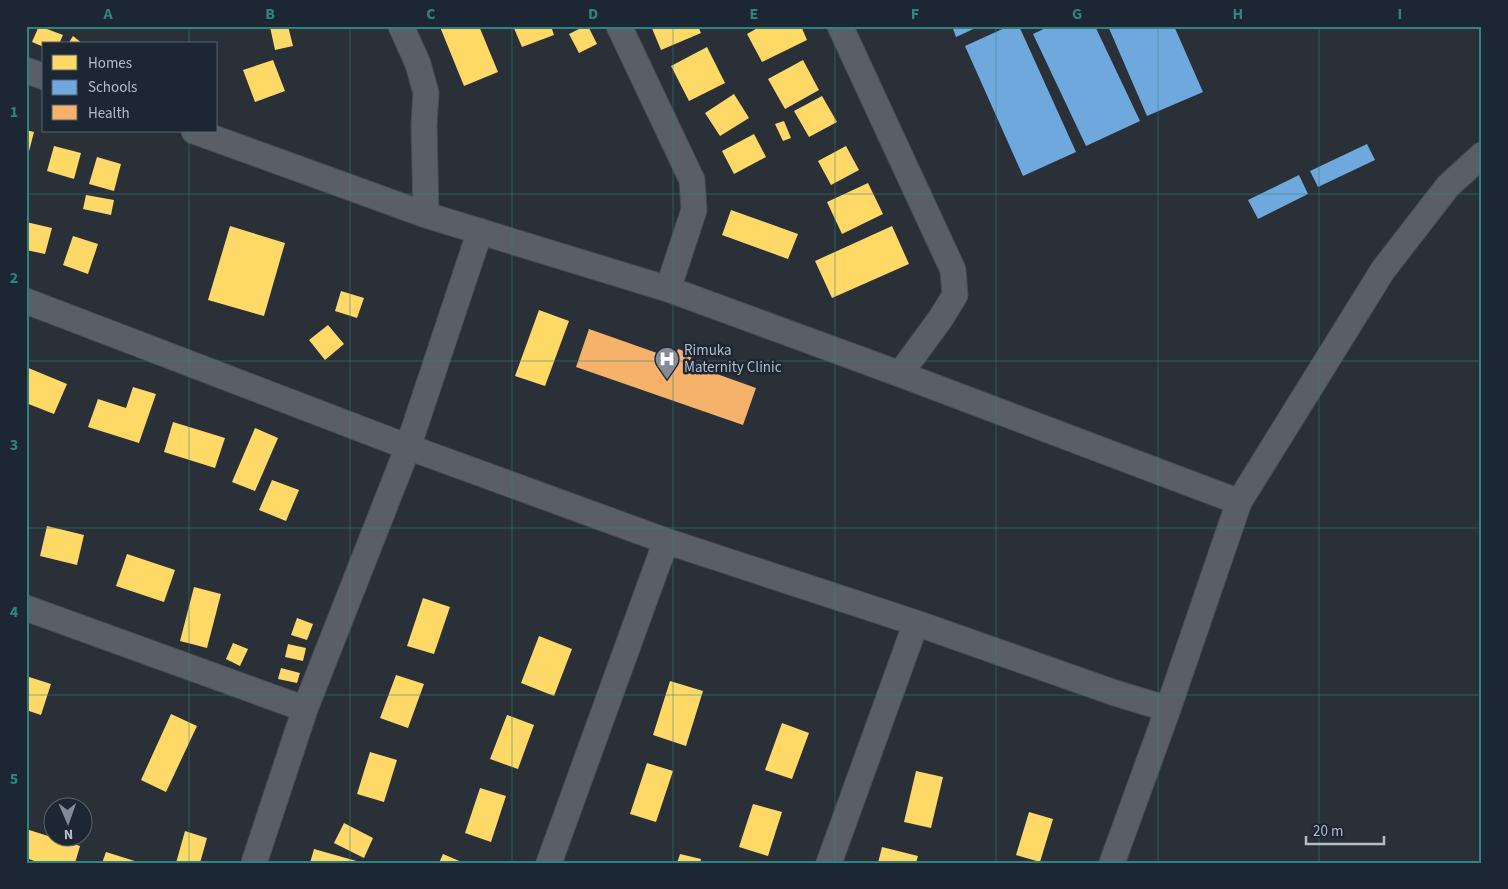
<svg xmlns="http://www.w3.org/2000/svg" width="1508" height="889" viewBox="0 0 1508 889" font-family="'Source Sans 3',sans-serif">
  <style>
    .homes { fill: #ffd966 }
    .schools { fill: #6fa8dc }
    .health { fill: #f6b26b }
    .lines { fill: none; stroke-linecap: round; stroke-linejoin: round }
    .minor-casing { stroke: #484c53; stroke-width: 27 }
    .minor { stroke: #5a5e66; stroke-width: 25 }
    .grid { fill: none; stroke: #308480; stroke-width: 1; stroke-opacity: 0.55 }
    .labels { text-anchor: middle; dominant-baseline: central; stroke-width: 5; stroke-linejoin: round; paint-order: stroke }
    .poi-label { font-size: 15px; fill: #b4bcc9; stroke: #1d2633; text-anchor: start }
    .neatline { fill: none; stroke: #308480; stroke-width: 2 }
    .grid-label { font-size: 16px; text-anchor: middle; font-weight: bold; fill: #308480 }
  </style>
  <rect width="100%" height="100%" fill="#2a3038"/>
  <path class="homes" d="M 39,26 L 63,35 L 59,44 L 44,44 L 44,47 L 32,42 Z
    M 288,26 L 293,46 L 275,50 L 270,27 Z
    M 443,26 L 479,26 L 498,72 L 464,86 L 440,27 Z
    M 513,26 L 551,26 L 554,35 L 522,47 Z
    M 585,26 L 588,26 L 597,44 L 579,53 L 569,34 Z
    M 651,26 L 698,26 L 701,33 L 661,50 Z
    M 761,26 L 801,26 L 807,40 L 762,62 L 747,34 Z
    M 73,36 L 83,44 L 68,44 Z
    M 707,47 L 725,83 L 689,101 L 671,66 Z
    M 273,60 L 285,91 L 255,102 L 243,70 Z
    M 803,60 L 819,90 L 785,109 L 768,79 Z
    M 734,94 L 749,118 L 720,136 L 705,113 Z
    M 822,96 L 837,122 L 809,137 L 794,111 Z
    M 784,121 L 791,138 L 783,141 L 775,124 Z
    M 26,130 L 34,132 L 27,159 L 26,159 Z
    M 754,134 L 766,157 L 734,174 L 722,151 Z
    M 54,146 L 81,153 L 74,179 L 47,171 Z
    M 846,146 L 859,170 L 831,185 L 818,161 Z
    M 97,157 L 121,164 L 114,191 L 89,184 Z
    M 868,183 L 883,214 L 842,234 L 827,202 Z
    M 86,195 L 114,200 L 111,215 L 83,209 Z
    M 731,210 L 798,234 L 788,259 L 722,235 Z
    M 26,222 L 52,228 L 45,254 L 26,250 Z
    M 230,226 L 285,243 L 264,316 L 208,300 Z
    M 892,226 L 909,264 L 832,298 L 815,261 Z
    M 73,236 L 98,244 L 88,274 L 63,265 Z
    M 341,291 L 364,298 L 357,318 L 335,311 Z
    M 539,310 L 569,321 L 545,386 L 515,376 Z
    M 328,325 L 344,344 L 325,360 L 309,340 Z
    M 26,367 L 67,384 L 54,414 L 26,403 Z
    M 133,387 L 156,394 L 139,443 L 88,427 L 98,399 L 126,408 Z
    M 173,422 L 225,438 L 215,468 L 164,452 Z
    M 255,428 L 278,438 L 255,491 L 232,482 Z
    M 272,480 L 299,490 L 286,521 L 259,510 Z
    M 47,526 L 84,535 L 77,565 L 40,556 Z
    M 127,554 L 175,570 L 164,602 L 116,586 Z
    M 194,587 L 221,594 L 207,648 L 180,641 Z
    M 423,598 L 450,607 L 434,654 L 407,646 Z
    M 297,618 L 313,624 L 307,640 L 291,635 Z
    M 539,636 L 572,649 L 554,696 L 521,683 Z
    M 233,643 L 248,649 L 240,666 L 226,659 Z
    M 288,644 L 306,648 L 303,661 L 285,657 Z
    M 281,668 L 300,673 L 297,683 L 278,679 Z
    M 396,675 L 424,684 L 408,728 L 380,718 Z
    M 26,676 L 51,684 L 41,715 L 26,710 Z
    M 670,681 L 703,691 L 686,746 L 653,735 Z
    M 171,714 L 197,726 L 166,792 L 141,780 Z
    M 507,715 L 534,725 L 518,769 L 490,759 Z
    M 782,723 L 809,733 L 792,779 L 765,770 Z
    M 370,752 L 397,760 L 384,802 L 357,794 Z
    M 647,763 L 673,771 L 656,822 L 630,814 Z
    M 916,771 L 943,777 L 931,828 L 904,822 Z
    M 480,788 L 506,796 L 491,842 L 465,833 Z
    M 753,804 L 782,812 L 768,856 L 739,847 Z
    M 1029,812 L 1053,819 L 1040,862 L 1016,855 Z
    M 344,823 L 373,838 L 364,858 L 334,843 Z
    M 26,829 L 80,846 L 75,863 L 40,863 L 26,858 Z
    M 185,831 L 207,838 L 200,863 L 176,863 Z
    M 882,847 L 918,856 L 916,863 L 878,863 Z
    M 314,849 L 360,862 L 360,863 L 310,863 Z
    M 106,852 L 138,862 L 138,863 L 102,863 Z
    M 443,854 L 464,863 L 439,863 Z
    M 680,854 L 701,859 L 700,863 L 677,863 Z"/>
  <path class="schools" d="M 952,26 L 980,26 L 956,37 Z
    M 1009,26 L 1019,26 L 1076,152 L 1023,176 L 965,46 Z
    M 1050,26 L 1095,26 L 1140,121 L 1086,146 L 1033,34 Z
    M 1108,26 L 1174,26 L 1203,92 L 1147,116 Z
    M 1367,144 L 1375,160 L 1318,187 L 1310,171 Z
    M 1299,175 L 1308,194 L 1258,219 L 1248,200 Z"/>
  <path class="health" d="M 589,329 L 674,359 L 678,349 L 693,354 L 689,364 L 756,388 L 743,425 L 576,367 Z"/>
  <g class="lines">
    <defs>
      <path id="minor" d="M 401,26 L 418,64 L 426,93 L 424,125 L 426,215
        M 619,26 L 692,180 L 694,210 L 668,289
        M 840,26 L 953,270 L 955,295 L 941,318 L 900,374
        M 26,70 L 44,77
        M 194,131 L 426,215 L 668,289 L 900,374 L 1239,502
        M 26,301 L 408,447 L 666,541 L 916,623 L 1115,693 L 1168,709
        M 26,608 L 305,709
        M 254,863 L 305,709 L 408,447 L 480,231
        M 549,863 L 666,541
        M 829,863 L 916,623
        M 1112,863 L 1168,709 L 1239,502 L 1383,270 L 1448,186 L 1482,155"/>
    </defs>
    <use href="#minor" class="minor-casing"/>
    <use href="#minor" class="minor"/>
  </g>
  <path class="grid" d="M 189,26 L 189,44M 350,26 L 350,863M 512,26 L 512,863M 673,26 L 673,863M 835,26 L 835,863M 996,26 L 996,863M 1158,26 L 1158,863M 1319,26 L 1319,863M 189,131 L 189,863M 26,194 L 1482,194M 26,361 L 1482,361M 26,528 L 1482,528M 26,695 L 1482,695"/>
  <defs>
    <symbol id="hospital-pin" viewBox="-11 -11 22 30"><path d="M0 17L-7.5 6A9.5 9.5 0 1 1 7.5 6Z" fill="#848b96" stroke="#1d2633"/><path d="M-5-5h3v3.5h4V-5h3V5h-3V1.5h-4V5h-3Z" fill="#fff"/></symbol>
  </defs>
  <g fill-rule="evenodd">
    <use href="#hospital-pin" x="653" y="345" width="28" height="38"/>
  </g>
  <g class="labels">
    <g class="poi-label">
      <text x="684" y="350">Rimuka<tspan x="684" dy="17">Maternity Clinic</tspan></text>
    </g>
  </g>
  <rect width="1508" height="889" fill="none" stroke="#1d2633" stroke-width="55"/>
  <rect x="42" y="42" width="175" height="90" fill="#1d2633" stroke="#59626f"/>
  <rect x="52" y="55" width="25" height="15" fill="#ffd966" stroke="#59626f"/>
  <text x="88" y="68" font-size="15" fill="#b4bcc9">Homes</text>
  <rect x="52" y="80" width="25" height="15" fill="#6fa8dc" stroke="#59626f"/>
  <text x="88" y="92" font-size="15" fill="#b4bcc9">Schools</text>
  <rect x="52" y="105" width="25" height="15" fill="#f6b26b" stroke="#59626f"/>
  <text x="88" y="118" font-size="15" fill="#b4bcc9">Health</text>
  <g transform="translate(68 822) rotate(178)"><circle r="24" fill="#1d2633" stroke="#59626f"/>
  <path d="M0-4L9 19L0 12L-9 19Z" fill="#848b96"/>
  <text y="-8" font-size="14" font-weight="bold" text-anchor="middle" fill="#b4bcc9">N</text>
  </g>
  <path d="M1306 836v8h78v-8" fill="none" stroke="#b4bcc9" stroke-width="2.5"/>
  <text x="1313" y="836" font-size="15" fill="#b4bcc9" stroke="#1d2633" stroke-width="4" paint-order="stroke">20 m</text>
  <rect x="28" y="28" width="1452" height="834" class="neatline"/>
  <g class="grid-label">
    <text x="108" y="19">A</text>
    <text x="270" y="19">B</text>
    <text x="431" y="19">C</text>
    <text x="593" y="19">D</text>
    <text x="754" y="19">E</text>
    <text x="915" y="19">F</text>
    <text x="1077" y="19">G</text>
    <text x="1238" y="19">H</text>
    <text x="1400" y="19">I</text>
    <text x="14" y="117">1</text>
    <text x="14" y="283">2</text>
    <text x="14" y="450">3</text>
    <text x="14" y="617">4</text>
    <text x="14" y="784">5</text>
  </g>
</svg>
